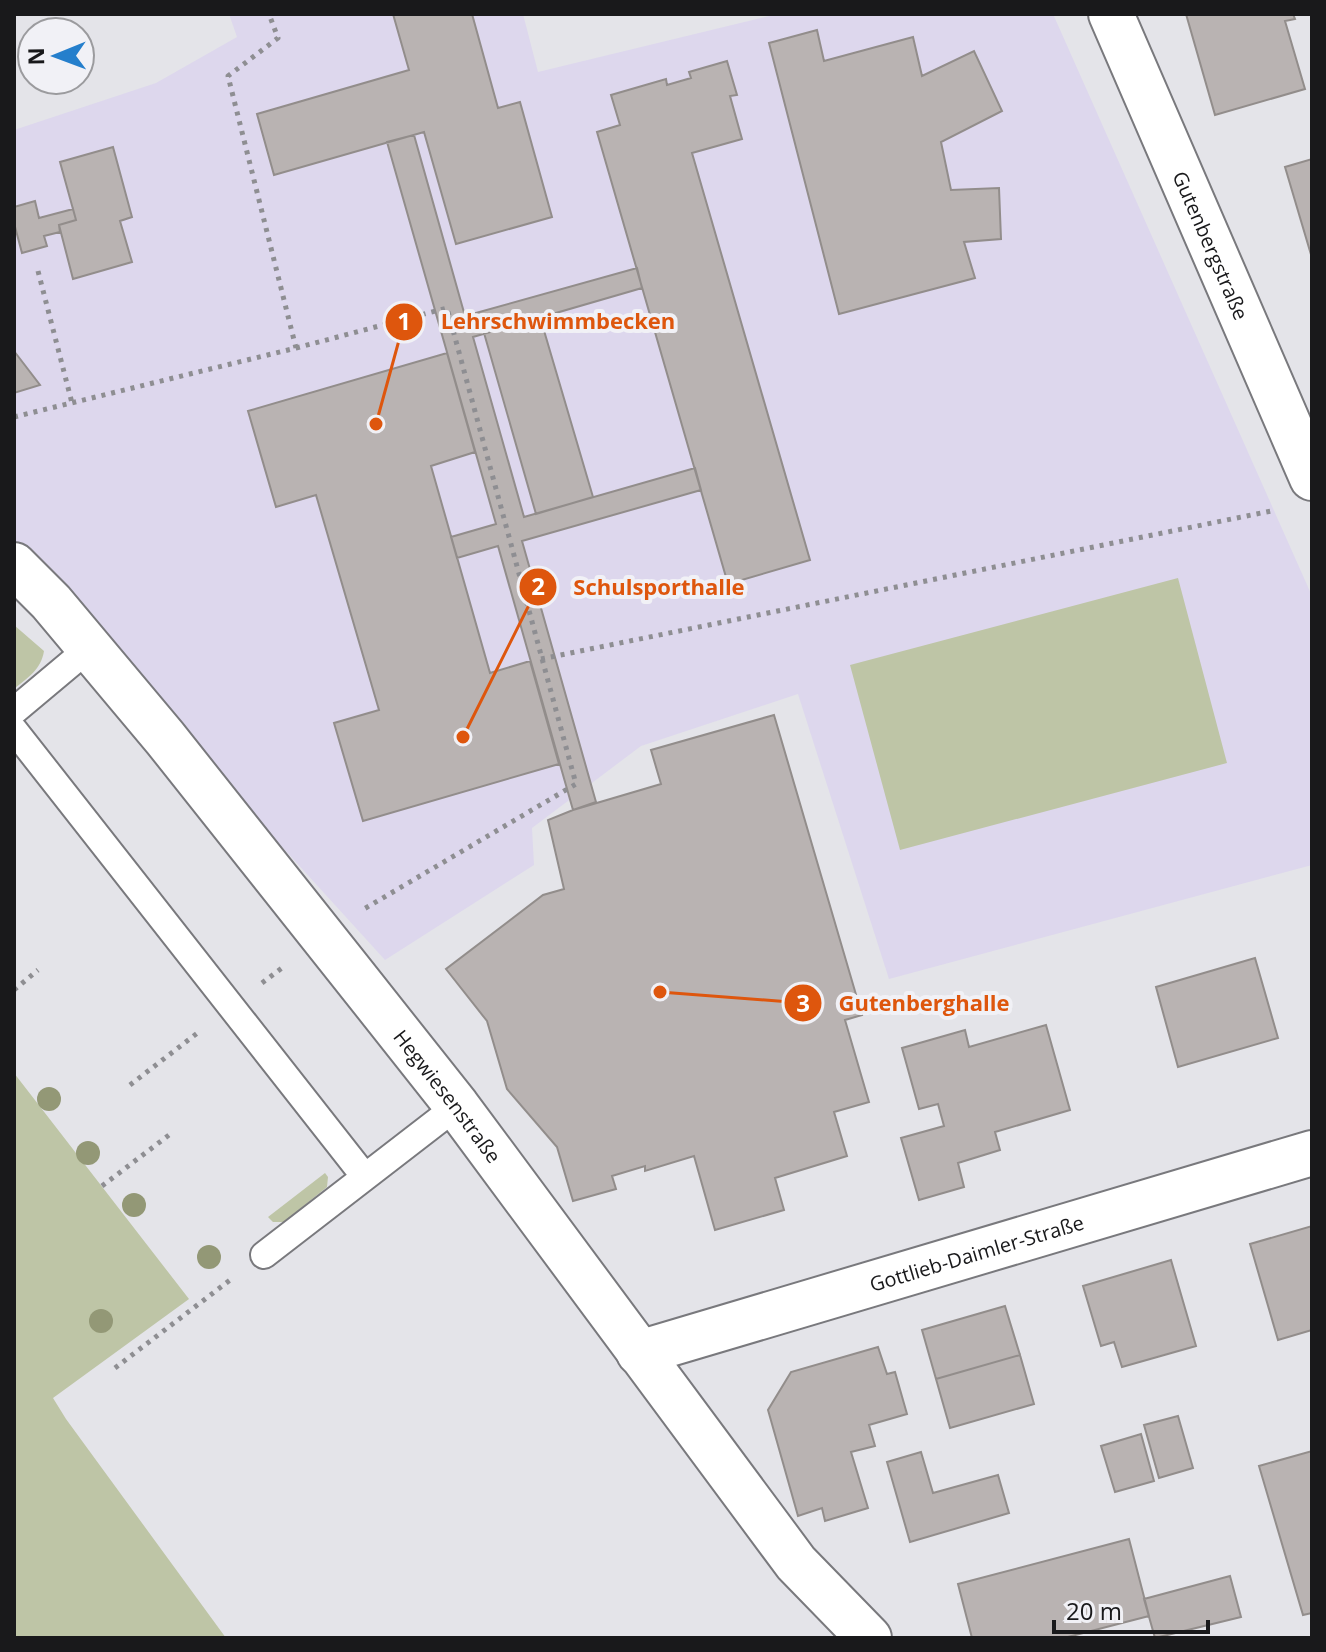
<svg xmlns="http://www.w3.org/2000/svg" width="1326" height="1652" viewBox="0 0 1326 1652" font-family="'Open Sans',sans-serif">
  <style>
    .education { fill: #ddd7ed }
    .green { fill: #bec5a6 }
    .building { fill: #b9b3b2; stroke: #928d8b; stroke-width: 2 }
    .lines { fill: none; stroke-linecap: round; stroke-linejoin: round }
    .service-casing { stroke: #79797d; stroke-width: 30 }
    .minor-casing { stroke: #79797d; stroke-width: 48 }
    .path { stroke: #8e8e92; stroke-width: 5; stroke-dasharray: 4 6; stroke-linecap: butt }
    .service { stroke: #fff; stroke-width: 26 }
    .minor { stroke: #fff; stroke-width: 44 }
    .tree { fill: #939876 }
    .labels { text-anchor: middle; dominant-baseline: central; stroke-width: 8; stroke-linejoin: round; paint-order: stroke }
    .street-label { font-size: 20px; fill: #19191b; stroke: #f1f1f6 }
    .leader { fill: none; stroke: #de560d; stroke-width: 3 }
    .callout-dot { fill: #de560d; stroke: #f1f1f6; stroke-width: 3 }
    .mark-label { font-size: 24px; text-anchor: middle; font-weight: bold; fill: #fff }
    .callout-label { font-size: 22px; text-anchor: middle; font-weight: bold; fill: #de560d; stroke: #f1f1f6; stroke-width: 8; stroke-linejoin: round; paint-order: stroke }
  </style>
  <rect width="100%" height="100%" fill="#e4e4e9"/>
  <path class="education" d="M 229,14 L 523,14 L 538,72 L 777,14 L 1053,14 L 1312,596 L 1312,865 L 889,979 L 798,694 L 641,746 L 532,828 L 534,865 L 385,960 L 14,552 L 14,130 L 156,83 L 237,37 Z"/>
  <path class="green" d="M 1178,578 L 1227,763 L 900,850 L 850,665 Z
    M 14,625 L 44,651 C 41,670 28,677 14,689 Z
    M 14,1073 L 189,1299 L 53,1398 L 66,1419 L 226,1638 L 14,1638 Z
    M 325,1173 L 328,1177 L 327,1187 L 284,1222 L 273,1222 L 268,1217 Z"/>
  <path class="building" d="M 393,14 L 472,14 L 498,108 L 520,102 L 552,217 L 456,244 L 424,132 L 274,175 L 257,114 L 409,70 Z
    M 1186,14 L 1293,14 L 1295,19 L 1285,21 L 1305,89 L 1215,115 Z
    M 817,30 L 824,61 L 913,37 L 922,76 L 974,51 L 1002,111 L 941,142 L 951,190 L 999,188 L 1001,239 L 964,242 L 975,278 L 839,314 L 769,43 Z
    M 727,61 L 737,95 L 730,96 L 742,139 L 692,153 L 810,560 L 728,584 L 597,132 L 620,125 L 611,95 L 666,79 L 667,85 L 691,78 L 689,72 Z
    M 414,135 L 465,316 L 637,268 L 642,288 L 473,337 L 524,517 L 695,468 L 701,490 L 522,541 L 596,802 L 573,810 L 498,546 L 457,558 L 451,537 L 496,524 L 387,142 Z
    M 113,147 L 132,217 L 120,221 L 132,262 L 73,279 L 59,225 L 76,220 L 60,162 Z
    M 1312,159 L 1312,258 L 1285,167 Z
    M 35,201 L 39,218 L 73,209 L 76,220 L 59,225 L 60,232 L 44,236 L 47,246 L 22,253 L 14,223 L 14,207 Z
    M 540,317 L 593,497 L 536,514 L 484,333 Z
    M 14,351 L 40,385 L 14,393 Z
    M 447,353 L 475,452 L 431,466 L 490,673 L 530,661 L 559,764 L 363,821 L 334,723 L 379,710 L 316,495 L 276,507 L 248,411 Z
    M 774,715 L 862,1015 L 845,1020 L 869,1102 L 834,1112 L 847,1156 L 775,1178 L 784,1210 L 715,1230 L 694,1156 L 645,1171 L 645,1166 L 612,1176 L 616,1189 L 573,1201 L 557,1147 L 507,1089 L 487,1021 L 446,969 L 543,895 L 564,889 L 548,820 L 573,810 L 661,784 L 651,750 Z
    M 1255,958 L 1278,1038 L 1178,1067 L 1156,987 Z
    M 1046,1025 L 1070,1110 L 995,1132 L 1000,1150 L 958,1163 L 964,1187 L 919,1200 L 901,1138 L 944,1126 L 938,1104 L 919,1109 L 902,1048 L 965,1030 L 969,1047 Z
    M 1312,1226 L 1312,1330 L 1278,1340 L 1250,1244 Z
    M 1171,1260 L 1196,1346 L 1122,1367 L 1114,1342 L 1101,1346 L 1083,1286 Z
    M 1005,1306 L 1020,1355 L 936,1379 L 922,1330 Z
    M 878,1347 L 887,1374 L 895,1372 L 907,1414 L 869,1425 L 875,1446 L 851,1452 L 868,1508 L 825,1521 L 822,1508 L 798,1516 L 768,1410 L 791,1372 Z
    M 1020,1355 L 1034,1404 L 950,1428 L 936,1379 Z
    M 1178,1416 L 1193,1468 L 1159,1478 L 1144,1425 Z
    M 1141,1434 L 1154,1481 L 1115,1492 L 1101,1446 Z
    M 1312,1451 L 1312,1613 L 1303,1615 L 1259,1466 Z
    M 921,1452 L 933,1493 L 998,1475 L 1009,1513 L 910,1542 L 887,1462 Z
    M 1129,1539 L 1149,1616 L 1064,1638 L 972,1638 L 958,1584 Z
    M 1230,1576 L 1241,1617 L 1155,1638 L 1144,1599 Z"/>
  <g class="lines">
    <defs>
      <path id="service" d="M 14,711 L 88,649
        M 14,730 L 365,1177
        M 264,1255 L 457,1106"/>
      <g id="minor">
        <path id="s1" d="M 1111,14 L 1312,478"/>
        <path id="s2" d="M 14,565 L 51,602 L 165,738 L 354,976 L 457,1106 L 796,1563 L 869,1638"/>
        <path id="s3" d="M 639,1353 L 1312,1153"/>
      </g>
    </defs>
    <use href="#service" class="service-casing"/>
    <use href="#minor" class="minor-casing"/>
    <path class="path" d="M 38,271 L 72,403
      M 296,348 L 447,308 L 576,784 L 364,909
      M 14,417 L 296,348 L 228,76 L 278,38 L 269,14
      M 541,659 L 1276,510
      M 262,983 L 286,965
      M 14,990 L 38,970
      M 130,1085 L 200,1031
      M 102,1186 L 169,1135
      M 115,1368 L 234,1277"/>
    <use href="#service" class="service"/>
    <use href="#minor" class="minor"/>
  </g>
  <g class="tree">
    <circle cx="49" cy="1099" r="12"/>
    <circle cx="88" cy="1153" r="12"/>
    <circle cx="134" cy="1205" r="12"/>
    <circle cx="209" cy="1257" r="12"/>
    <circle cx="101" cy="1321" r="12"/>
  </g>
  <g class="labels">
    <g class="street-label">
      <text stroke="none"><textPath href="#s1" startOffset="252">Gutenbergstraße</textPath></text>
      <text stroke="none"><textPath href="#s2" startOffset="686">Hegwiesenstraße</textPath></text>
      <text stroke="none"><textPath href="#s3" startOffset="352">Gottlieb-Daimler-Straße</textPath></text>
    </g>
  </g>
  <path class="leader" d="M376 424L404 322M463 737L538 587M660 992L803 1003"/>
  <g class="callout-dot">
    <circle cx="376" cy="424" r="8"/>
    <circle cx="463" cy="737" r="8"/>
    <circle cx="660" cy="992" r="8"/>
    <circle cx="404" cy="322" r="20"/>
    <circle cx="538" cy="587" r="20"/>
    <circle cx="803" cy="1003" r="20"/>
  </g>
  <g class="mark-label">
    <text x="404" y="330">1</text>
    <text x="538" y="595">2</text>
    <text x="803" y="1012">3</text>
  </g>
  <g class="callout-label">
    <text x="558" y="329">Lehrschwimmbecken</text>
    <text x="659" y="595">Schulsporthalle</text>
    <text x="924" y="1011">Gutenberghalle</text>
  </g>
  <rect width="1326" height="1652" fill="none" stroke="#19191b" stroke-width="32"/>
  <g transform="translate(56 56) rotate(269)"><circle r="38" fill="#f1f1f6" stroke="#9b9b9e" stroke-width="2"/>
  <path d="M0-6L14 30L0 20L-14 30Z" fill="#257fcc"/>
  <text y="-12" font-size="22" font-weight="bold" text-anchor="middle" fill="#19191b">N</text>
  </g>
  <path d="M1054 1620v12h154v-12" fill="none" stroke="#19191b" stroke-width="4"/>
  <text x="1066" y="1620" font-size="24" fill="#19191b" stroke="#f1f1f6" stroke-width="6" paint-order="stroke">20 m</text>
</svg>
